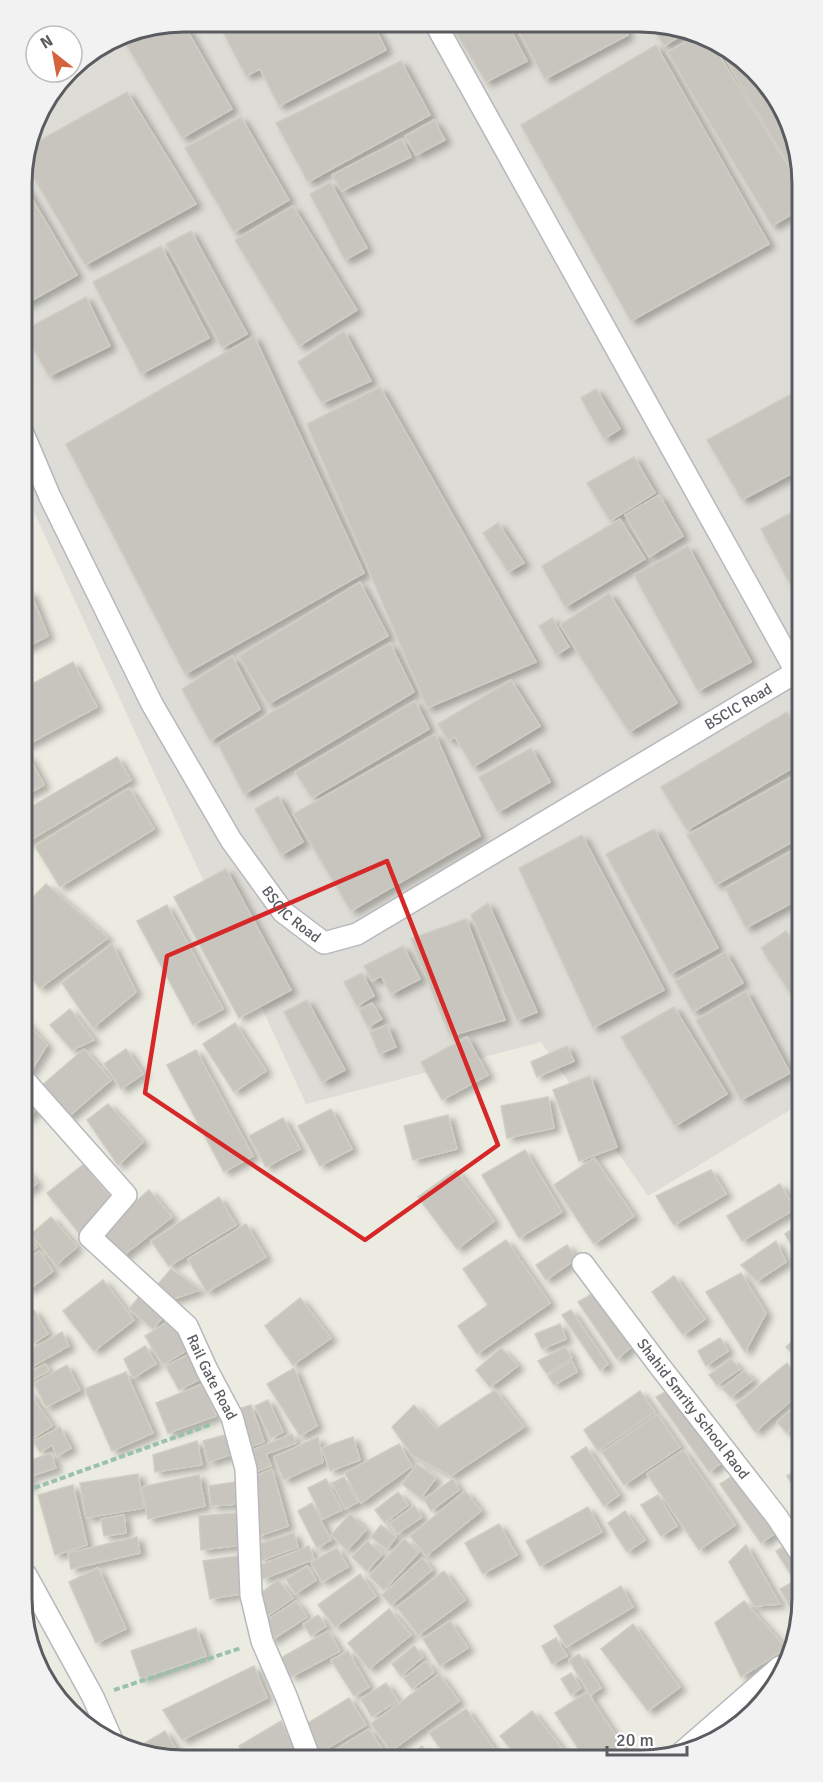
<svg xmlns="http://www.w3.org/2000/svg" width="823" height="1782" viewBox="0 0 823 1782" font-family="Signika,sans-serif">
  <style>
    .industrial { fill: #dddcd6 }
    .building { fill: #c7c5be; stroke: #cfcdc1; stroke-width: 1.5; filter: url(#shadow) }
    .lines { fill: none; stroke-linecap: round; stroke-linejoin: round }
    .minor-casing { stroke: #b7b8bd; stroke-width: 24 }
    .path { stroke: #9ac1ac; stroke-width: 4; stroke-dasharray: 6 3; stroke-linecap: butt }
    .minor { stroke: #fff; stroke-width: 21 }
    .marked { fill: none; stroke: #d62828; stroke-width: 4.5; stroke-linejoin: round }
    .labels { text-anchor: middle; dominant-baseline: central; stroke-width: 6; stroke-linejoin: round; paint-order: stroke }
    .street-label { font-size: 15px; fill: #5a5c61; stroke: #fff }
    .rim { fill: none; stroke: #5a5c61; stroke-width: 3 }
  </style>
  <defs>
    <filter id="shadow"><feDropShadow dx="6" dy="4" stdDeviation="3" flood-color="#0004"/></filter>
  </defs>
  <rect width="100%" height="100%" fill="#ebebe2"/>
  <path class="industrial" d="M 184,21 L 671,24 L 747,62 L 796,141 L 800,1104 L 648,1196 L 541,1042 L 306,1104 L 23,488 L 21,173 L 38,111 L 68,72 L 72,72 L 72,67 L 76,62 L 122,33 Z"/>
  <path class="building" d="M 182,21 L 232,109 L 182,138 L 120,34 Z
    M 234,21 L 372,22 L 386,50 L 279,106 L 260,69 L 246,76 L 221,28 Z
    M 450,23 L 507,23 L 527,61 L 486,82 Z
    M 514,23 L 621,24 L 628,35 L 545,79 Z
    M 651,24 L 671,24 L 687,32 L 664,46 Z
    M 696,36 L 713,45 L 797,180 L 797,211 L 772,226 L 667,52 Z
    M 656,45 L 769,244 L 631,321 L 521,125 Z
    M 718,47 L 747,62 L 796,141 L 797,179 Z
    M 401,61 L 430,115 L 308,182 L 276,123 Z
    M 127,92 L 196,204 L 85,265 L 24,161 L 28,147 Z
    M 241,117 L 289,200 L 234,232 L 185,148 Z
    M 434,120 L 445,140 L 416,155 L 405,136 Z
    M 402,139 L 411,157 L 342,191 L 332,175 Z
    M 21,180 L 77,275 L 24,305 L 22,301 Z
    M 330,182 L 367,248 L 345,260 L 310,194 Z
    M 293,206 L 357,310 L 299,346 L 235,240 Z
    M 191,231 L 247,334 L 222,348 L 166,244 Z
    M 161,246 L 209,338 L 141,374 L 93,282 Z
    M 86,297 L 110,346 L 49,376 L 23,331 Z
    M 344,331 L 371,381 L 322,403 L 298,362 Z
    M 254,336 L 364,573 L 185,674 L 66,444 Z
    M 380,387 L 536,662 L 427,708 L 307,424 Z
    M 596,389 L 620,429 L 604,439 L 581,398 Z
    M 797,391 L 798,470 L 742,500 L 707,440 Z
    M 634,457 L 655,493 L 610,521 L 587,483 Z
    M 659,495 L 683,536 L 649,557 L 625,515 Z
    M 798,509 L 798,599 L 761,529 Z
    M 620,519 L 645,559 L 565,607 L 542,566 Z
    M 498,523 L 524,563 L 508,572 L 483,533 Z
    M 688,546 L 751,662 L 698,691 L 634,575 Z
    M 360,582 L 388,636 L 268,704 L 239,656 Z
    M 30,591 L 48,636 L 23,649 L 23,595 Z
    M 609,593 L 677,703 L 629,732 L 560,625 Z
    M 552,618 L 569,647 L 556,655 L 539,626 Z
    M 390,643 L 414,692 L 244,794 L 218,744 Z
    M 232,656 L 260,709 L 210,741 L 182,689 Z
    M 73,662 L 97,707 L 23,747 L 23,689 Z
    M 511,680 L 540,726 L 473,767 L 455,737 L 449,741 L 438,724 Z
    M 415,701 L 429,729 L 312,798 L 295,772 Z
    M 787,712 L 798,731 L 799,764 L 687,830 L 661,787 Z
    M 435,734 L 480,836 L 351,911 L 293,814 Z
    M 531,748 L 550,782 L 498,812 L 479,777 Z
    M 28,755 L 44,785 L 24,796 L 23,758 Z
    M 117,757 L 131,780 L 24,844 L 24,811 Z
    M 799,773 L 799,838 L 716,885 L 687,835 Z
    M 129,788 L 154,829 L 60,887 L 35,846 Z
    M 278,796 L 303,842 L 281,855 L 255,809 Z
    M 654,829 L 718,948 L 670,974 L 606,854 Z
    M 582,835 L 664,990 L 593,1028 L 519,868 Z
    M 799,847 L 799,899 L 746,928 L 725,888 Z
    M 226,869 L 291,990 L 239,1018 L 174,897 Z
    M 46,884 L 108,938 L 40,988 L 24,970 L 24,906 Z
    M 488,903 L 537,1012 L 517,1020 L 471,915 Z
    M 167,905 L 223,1009 L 193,1025 L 137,921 Z
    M 466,919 L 505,1020 L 450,1036 L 411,939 Z
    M 786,931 L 799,951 L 799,996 L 794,999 L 761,948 Z
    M 112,944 L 136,992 L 93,1028 L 62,983 Z
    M 403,946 L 420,979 L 391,994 L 381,976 L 372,981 L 364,966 Z
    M 725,952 L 743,983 L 693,1012 L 675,981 Z
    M 362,973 L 374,996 L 357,1006 L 344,982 Z
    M 746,991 L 790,1073 L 741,1100 L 696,1020 Z
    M 307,1000 L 345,1070 L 322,1082 L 284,1012 Z
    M 372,1003 L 382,1019 L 368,1027 L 359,1010 Z
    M 674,1007 L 727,1094 L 675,1126 L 621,1037 Z
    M 70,1009 L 94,1040 L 72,1050 L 50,1025 Z
    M 799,1015 L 800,1032 L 792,1019 Z
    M 24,1020 L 47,1045 L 29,1074 L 25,1071 Z
    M 235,1023 L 266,1071 L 234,1092 L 203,1044 Z
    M 387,1025 L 396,1047 L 379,1054 L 370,1032 Z
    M 467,1037 L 488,1075 L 442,1100 L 421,1062 Z
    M 567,1046 L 574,1061 L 537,1077 L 531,1062 Z
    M 84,1049 L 111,1080 L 67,1118 L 40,1087 Z
    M 126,1049 L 143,1074 L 121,1089 L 104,1064 Z
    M 196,1050 L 253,1156 L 224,1172 L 167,1065 Z
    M 590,1076 L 617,1147 L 579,1161 L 553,1090 Z
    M 25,1093 L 39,1105 L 25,1121 Z
    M 548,1097 L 554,1128 L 507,1138 L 501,1106 Z
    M 108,1104 L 143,1142 L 118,1165 L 87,1120 Z
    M 331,1109 L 352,1149 L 320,1166 L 298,1126 Z
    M 448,1115 L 457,1149 L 413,1160 L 404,1126 Z
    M 283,1118 L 300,1149 L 266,1167 L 249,1136 Z
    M 525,1150 L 562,1212 L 519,1238 L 482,1175 Z
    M 594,1158 L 634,1216 L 594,1244 L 554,1185 Z
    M 84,1164 L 116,1204 L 79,1233 L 47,1193 Z
    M 25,1170 L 37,1183 L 25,1193 Z
    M 456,1170 L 494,1221 L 457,1249 L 418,1197 Z
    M 711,1170 L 726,1194 L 674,1225 L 656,1196 Z
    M 780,1184 L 795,1209 L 742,1241 L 727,1216 Z
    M 149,1190 L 172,1217 L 120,1258 L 98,1235 Z
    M 219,1197 L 236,1225 L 169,1266 L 151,1241 Z
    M 51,1217 L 77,1247 L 56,1265 L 31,1234 Z
    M 800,1223 L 800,1257 L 799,1258 L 785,1234 Z
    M 246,1224 L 266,1257 L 207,1292 L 188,1259 Z
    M 25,1234 L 37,1247 L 25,1256 Z
    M 506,1240 L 550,1303 L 477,1354 L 458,1326 L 488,1305 L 463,1269 Z
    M 776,1241 L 786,1262 L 757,1281 L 741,1265 Z
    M 567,1245 L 576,1259 L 546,1280 L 536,1265 Z
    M 39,1251 L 53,1271 L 28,1290 L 25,1287 L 25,1262 Z
    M 171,1269 L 200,1290 L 168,1301 L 155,1288 Z
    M 741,1273 L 766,1313 L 745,1352 L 706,1292 Z
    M 674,1276 L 705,1319 L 683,1335 L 652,1292 Z
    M 103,1280 L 134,1320 L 94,1351 L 63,1311 Z
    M 143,1292 L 167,1312 L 153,1329 L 129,1309 Z
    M 595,1292 L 631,1347 L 617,1359 L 578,1302 Z
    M 300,1298 L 331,1338 L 293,1365 L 265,1326 Z
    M 34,1310 L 48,1334 L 32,1344 L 26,1333 L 25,1315 Z
    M 571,1310 L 608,1364 L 600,1370 L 562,1315 Z
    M 172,1319 L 190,1348 L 163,1365 L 145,1336 Z
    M 560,1324 L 566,1339 L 542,1349 L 535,1334 Z
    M 62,1332 L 69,1346 L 26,1370 L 26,1352 Z
    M 801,1333 L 801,1362 L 786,1347 Z
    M 720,1338 L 728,1351 L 706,1366 L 698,1351 Z
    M 145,1346 L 156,1364 L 133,1378 L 124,1359 Z
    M 565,1347 L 572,1358 L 547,1374 L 538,1361 Z
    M 501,1348 L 518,1366 L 490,1387 L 476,1370 Z
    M 190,1354 L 202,1378 L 179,1390 L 166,1366 Z
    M 731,1359 L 740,1369 L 717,1385 L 709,1375 Z
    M 572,1361 L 577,1372 L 554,1385 L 548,1376 Z
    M 787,1363 L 801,1382 L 801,1392 L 755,1432 L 736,1405 Z
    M 45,1364 L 49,1371 L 26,1383 L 26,1374 Z
    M 67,1365 L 80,1390 L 46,1407 L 34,1383 Z
    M 294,1368 L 317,1426 L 300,1436 L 267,1384 Z
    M 744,1371 L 753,1380 L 731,1397 L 722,1388 Z
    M 126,1372 L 153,1433 L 112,1451 L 85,1389 Z
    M 203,1384 L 216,1416 L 168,1433 L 156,1403 Z
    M 676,1386 L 729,1457 L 709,1472 L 656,1397 Z
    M 27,1389 L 52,1426 L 29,1441 L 26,1436 Z
    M 495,1390 L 524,1427 L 451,1476 L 412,1455 L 392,1427 L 414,1405 L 436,1429 Z
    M 640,1391 L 655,1412 L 598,1451 L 584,1430 Z
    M 268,1400 L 283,1432 L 271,1438 L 255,1406 Z
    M 801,1401 L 801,1420 L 787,1433 L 777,1422 Z
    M 251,1405 L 264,1442 L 246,1448 L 233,1411 Z
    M 657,1414 L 680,1447 L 624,1485 L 602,1452 Z
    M 60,1427 L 71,1448 L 57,1456 L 52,1445 L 40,1452 L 34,1441 Z
    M 229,1434 L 233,1454 L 208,1462 L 203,1441 Z
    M 292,1434 L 296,1443 L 266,1454 L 271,1466 L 250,1474 L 246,1453 Z
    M 318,1437 L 323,1462 L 284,1480 L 274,1457 Z
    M 353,1437 L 360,1460 L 330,1471 L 322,1448 Z
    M 197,1441 L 202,1465 L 155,1472 L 153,1455 Z
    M 399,1444 L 412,1466 L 361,1503 L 345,1473 Z
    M 586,1447 L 619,1495 L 604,1506 L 571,1457 Z
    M 683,1450 L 735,1525 L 699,1550 L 647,1474 Z
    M 51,1453 L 56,1468 L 31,1476 L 26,1462 Z
    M 417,1464 L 436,1478 L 421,1498 L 402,1484 Z
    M 801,1467 L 801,1499 L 787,1476 Z
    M 26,1468 L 31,1485 L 26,1487 Z
    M 272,1469 L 288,1526 L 256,1537 L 251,1478 Z
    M 737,1473 L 777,1532 L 761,1543 L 720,1484 Z
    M 138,1474 L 144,1508 L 86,1518 L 80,1483 Z
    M 199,1475 L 205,1506 L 148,1519 L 141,1487 Z
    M 344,1477 L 358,1502 L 345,1509 L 332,1483 Z
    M 326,1479 L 342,1510 L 323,1519 L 308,1488 Z
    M 453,1479 L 459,1490 L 431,1511 L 424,1499 Z
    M 235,1482 L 236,1504 L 211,1506 L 209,1486 Z
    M 73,1485 L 87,1545 L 55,1555 L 38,1495 Z
    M 465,1491 L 481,1511 L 426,1556 L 410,1536 Z
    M 398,1492 L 408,1505 L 385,1523 L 375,1510 Z
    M 658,1495 L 677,1526 L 661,1536 L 641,1505 Z
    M 312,1503 L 331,1540 L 317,1548 L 298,1511 Z
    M 414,1506 L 422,1517 L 397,1534 L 390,1523 Z
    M 588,1507 L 602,1532 L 540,1566 L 526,1541 Z
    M 625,1511 L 645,1540 L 627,1552 L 608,1523 Z
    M 237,1513 L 241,1545 L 201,1550 L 199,1516 Z
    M 350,1514 L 366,1530 L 347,1550 L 331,1535 Z
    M 124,1515 L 126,1533 L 104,1536 L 101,1519 Z
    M 499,1524 L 517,1555 L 483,1574 L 465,1543 Z
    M 381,1525 L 396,1537 L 387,1549 L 371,1537 Z
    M 294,1533 L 298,1547 L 260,1561 L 256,1545 Z
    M 137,1537 L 140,1553 L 71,1569 L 68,1553 Z
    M 404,1539 L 419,1552 L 384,1590 L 369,1576 Z
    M 367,1541 L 382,1554 L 367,1571 L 352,1557 Z
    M 746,1545 L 780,1604 L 754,1606 L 729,1562 Z
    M 309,1546 L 314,1559 L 263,1579 L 258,1566 Z
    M 785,1546 L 801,1572 L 793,1578 L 776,1551 Z
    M 337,1548 L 348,1567 L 322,1582 L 311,1562 Z
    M 244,1555 L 246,1593 L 210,1599 L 203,1561 Z
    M 422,1558 L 432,1570 L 391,1605 L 382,1595 Z
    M 307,1566 L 316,1580 L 295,1594 L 286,1579 Z
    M 98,1568 L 126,1629 L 96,1643 L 69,1582 Z
    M 444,1571 L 465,1600 L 418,1635 L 397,1607 Z
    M 360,1574 L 376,1596 L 335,1627 L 318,1605 Z
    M 802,1577 L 802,1609 L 798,1620 L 780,1589 Z
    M 278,1580 L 293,1598 L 263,1619 L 257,1596 Z
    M 621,1586 L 633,1607 L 566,1647 L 554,1626 Z
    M 296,1601 L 307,1617 L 270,1641 L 264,1622 Z
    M 744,1601 L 786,1648 L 741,1677 L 715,1623 Z
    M 389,1609 L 411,1635 L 369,1669 L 348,1643 Z
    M 318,1615 L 326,1626 L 311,1636 L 303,1624 Z
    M 450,1621 L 468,1648 L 440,1666 L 423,1639 Z
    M 633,1624 L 680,1687 L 648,1711 L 601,1649 Z
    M 196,1628 L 206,1656 L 141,1679 L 131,1651 Z
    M 328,1631 L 340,1651 L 291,1677 L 281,1658 Z
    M 556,1638 L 567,1656 L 552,1664 L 542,1646 Z
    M 414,1646 L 423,1657 L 401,1676 L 392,1664 Z
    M 348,1651 L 369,1687 L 354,1696 L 331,1660 Z
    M 579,1654 L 601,1688 L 590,1695 L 569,1660 Z
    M 426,1661 L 434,1672 L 412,1689 L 404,1678 Z
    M 254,1666 L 267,1698 L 182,1740 L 163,1710 Z
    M 571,1673 L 581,1688 L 571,1695 L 561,1679 Z
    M 439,1674 L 459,1701 L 391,1751 L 371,1724 Z
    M 386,1683 L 398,1701 L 372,1717 L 361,1699 Z
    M 587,1692 L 629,1756 L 583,1756 L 555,1713 Z
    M 349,1698 L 366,1725 L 316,1755 L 303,1726 Z
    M 466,1709 L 497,1753 L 493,1756 L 447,1757 L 429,1733 Z
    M 532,1711 L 568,1756 L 501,1756 L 511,1749 L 500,1736 Z
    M 743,1713 L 746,1718 L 730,1733 L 714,1741 L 710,1734 Z
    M 281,1721 L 300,1757 L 245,1757 L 239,1746 Z
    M 369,1729 L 387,1757 L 360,1757 L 354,1749 L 341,1757 L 324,1757 Z
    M 165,1731 L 181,1758 L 152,1758 L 135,1749 Z
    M 422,1746 L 430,1757 L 408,1757 Z"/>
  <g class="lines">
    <defs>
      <g id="minor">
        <path d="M 435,23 L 798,675"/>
        <path id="s1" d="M 22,431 L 50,497 L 152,704 L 231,840 L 283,912 L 324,943 L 357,934 L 798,671"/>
        <path id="s2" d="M 25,1081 L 126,1195 L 90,1237 L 187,1326 L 207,1370 L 232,1417 L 246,1469 L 251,1595 L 262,1641 L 286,1696 L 309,1757"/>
        <path id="s3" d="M 583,1264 L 658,1364 L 777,1517 L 801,1554"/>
        <path d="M 26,1575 L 93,1697 L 111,1738"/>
        <path d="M 679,1755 L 780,1667"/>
      </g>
    </defs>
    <use href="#minor" class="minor-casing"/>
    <path class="path" d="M 26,1491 L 212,1424
      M 114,1690 L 241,1648"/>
    <use href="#minor" class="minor"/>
  </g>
  <path class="marked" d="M 387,861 L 498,1145 L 365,1240 L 145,1093 L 167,956 Z"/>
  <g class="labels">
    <g class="street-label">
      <text stroke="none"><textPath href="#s1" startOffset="1078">BSCIC Road</textPath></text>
      <text stroke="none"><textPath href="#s1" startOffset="556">BSCIC Road</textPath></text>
      <text stroke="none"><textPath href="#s2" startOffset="396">Rail Gate Road</textPath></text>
      <text stroke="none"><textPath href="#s3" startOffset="182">Shahid Smrity School Raod</textPath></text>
    </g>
  </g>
  <path d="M0 0H823V1782H0ZM184 32H640A152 152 0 0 1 792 184V1598A152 152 0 0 1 640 1750H184A152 152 0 0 1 32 1598V184A152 152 0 0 1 184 32Z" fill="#f2f2f2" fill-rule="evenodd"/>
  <path class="rim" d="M184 32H640A152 152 0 0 1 792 184V1598A152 152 0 0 1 640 1750H184A152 152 0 0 1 32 1598V184A152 152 0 0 1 184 32Z"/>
  <g transform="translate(54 54) rotate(329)"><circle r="28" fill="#ffffff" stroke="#bdbec0" stroke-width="1.5"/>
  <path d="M0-4.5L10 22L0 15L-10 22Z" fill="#d5643e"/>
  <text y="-9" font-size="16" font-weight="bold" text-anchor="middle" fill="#5a5c61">N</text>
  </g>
  <path d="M607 1746v9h80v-9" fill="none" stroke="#5a5c61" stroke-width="3"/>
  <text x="616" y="1746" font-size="18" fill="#5a5c61" stroke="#ffffff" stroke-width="4.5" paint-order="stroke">20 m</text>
</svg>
